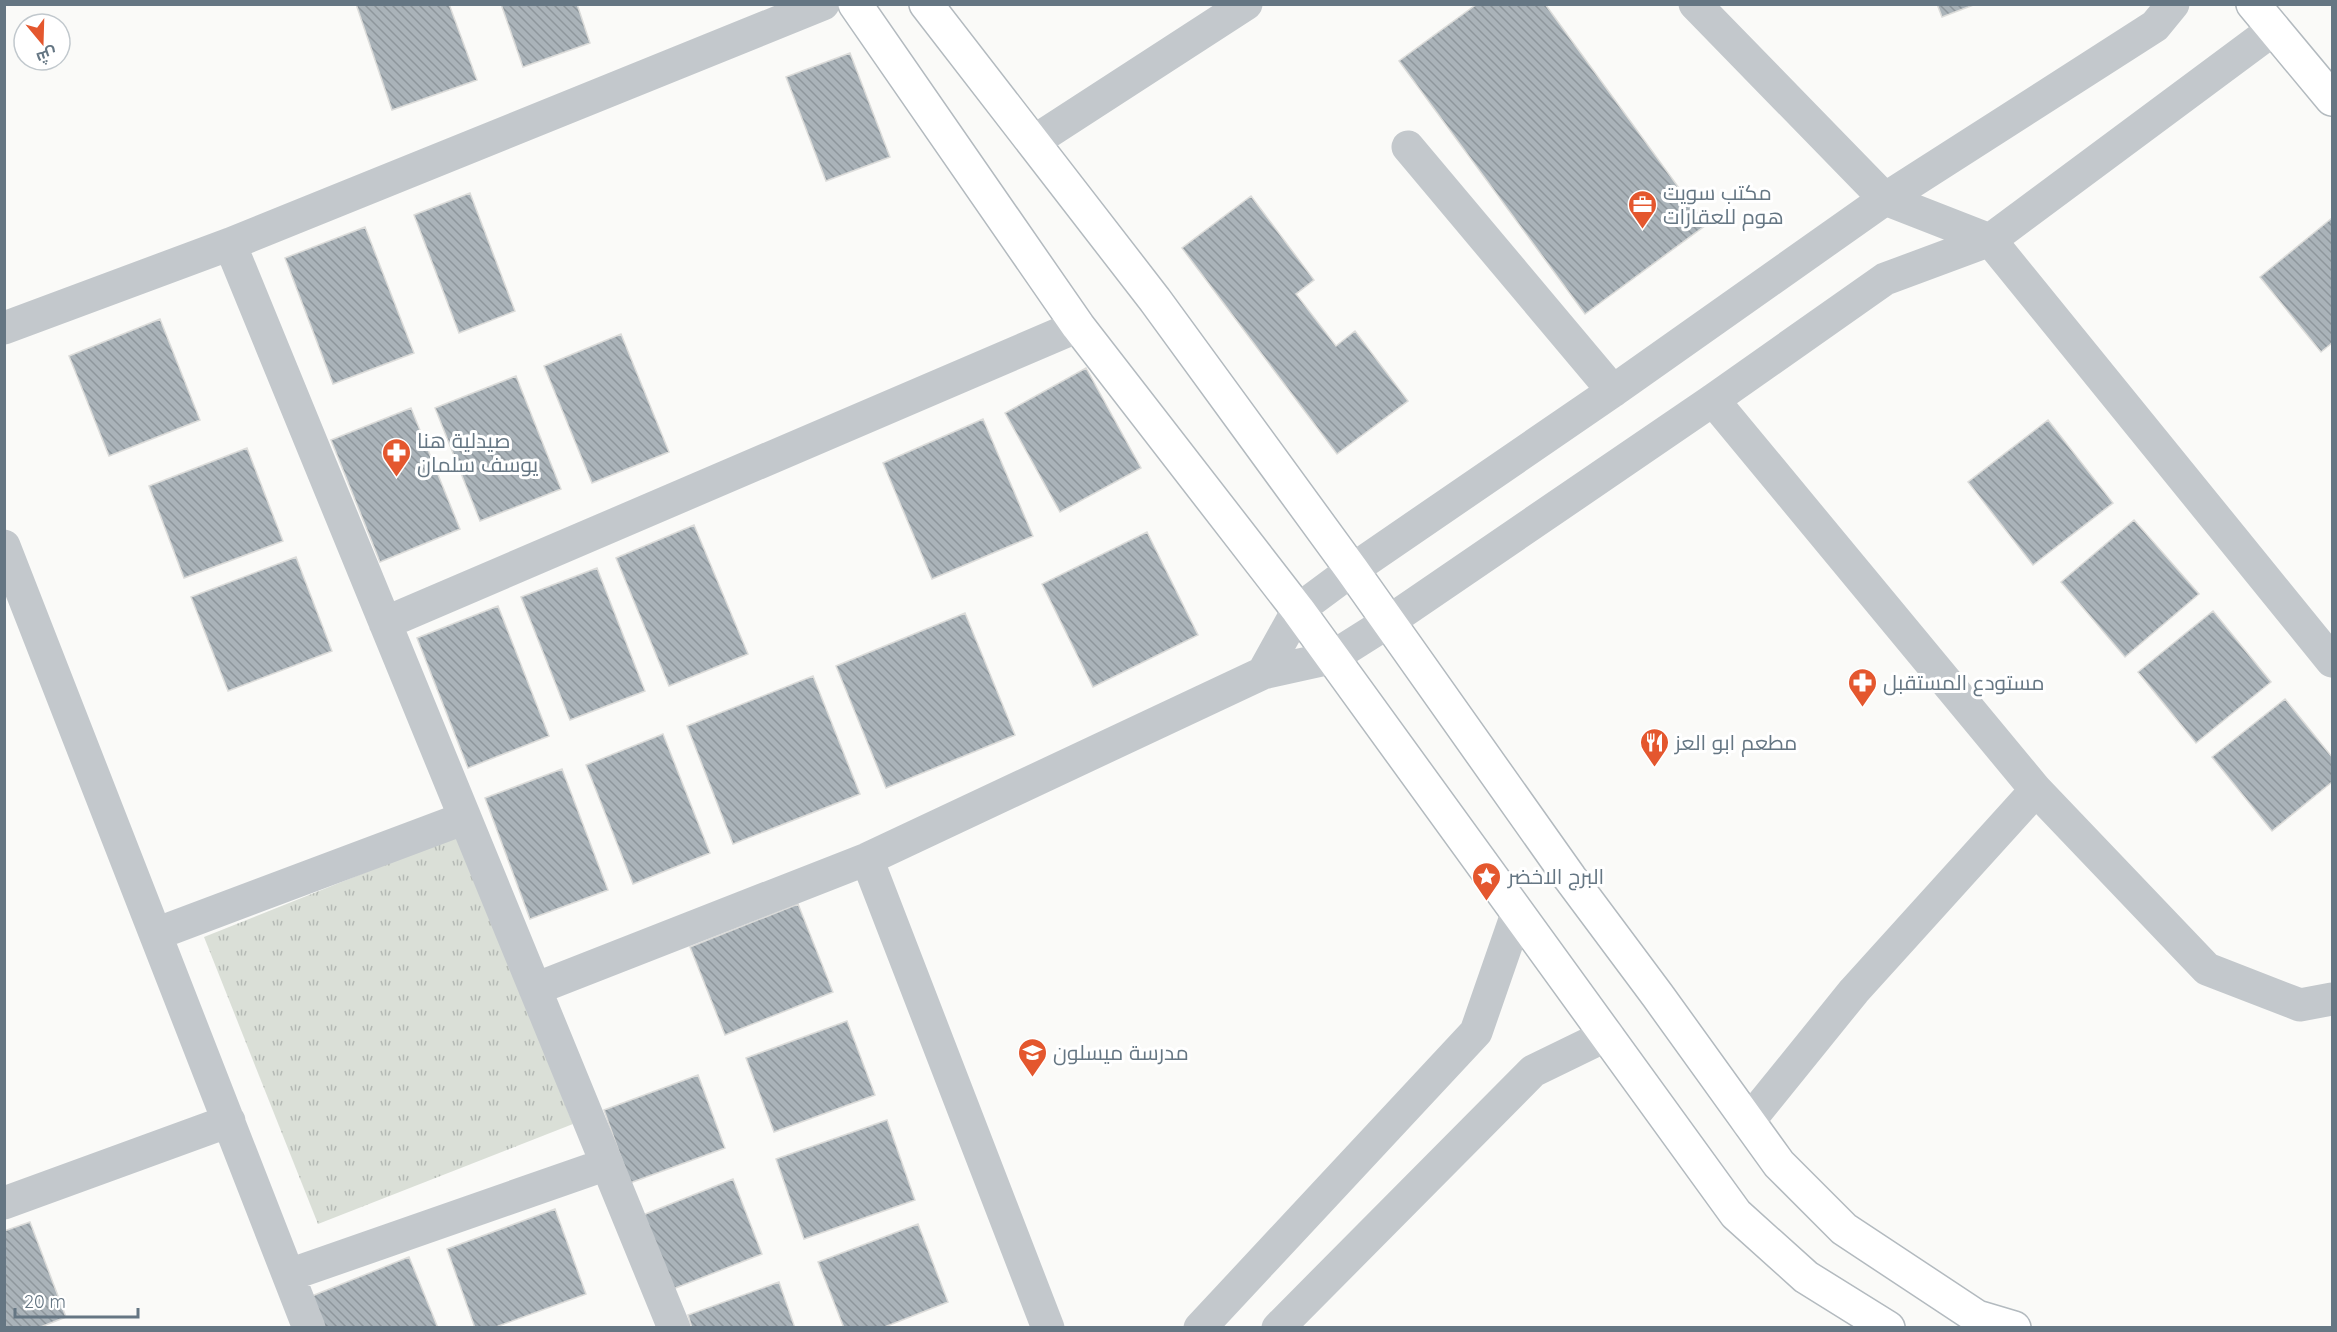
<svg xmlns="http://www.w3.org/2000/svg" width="2337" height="1332" viewBox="0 0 2337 1332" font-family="Quicksand,Cairo,sans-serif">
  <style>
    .park { fill: url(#park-tufts) }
    .building { fill: url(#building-back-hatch); stroke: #dcdcda; stroke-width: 1.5 }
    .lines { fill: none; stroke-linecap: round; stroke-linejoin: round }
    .secondary-casing { stroke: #b3babf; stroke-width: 36 }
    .street { stroke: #c3c8cc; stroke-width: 33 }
    .secondary { stroke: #fff; stroke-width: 33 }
    .labels { text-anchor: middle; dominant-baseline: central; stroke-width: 6; stroke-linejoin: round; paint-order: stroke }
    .poi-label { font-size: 21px; fill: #657683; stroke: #fff; text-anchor: start }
  </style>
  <defs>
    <pattern id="park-tufts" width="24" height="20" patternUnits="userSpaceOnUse" patternTransform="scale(1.5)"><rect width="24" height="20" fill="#dadfd7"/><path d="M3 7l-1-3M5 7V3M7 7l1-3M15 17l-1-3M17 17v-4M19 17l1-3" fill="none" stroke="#b4b9b4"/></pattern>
    <pattern id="building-back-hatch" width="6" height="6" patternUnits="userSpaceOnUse" patternTransform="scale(1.5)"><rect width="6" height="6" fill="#aab3b9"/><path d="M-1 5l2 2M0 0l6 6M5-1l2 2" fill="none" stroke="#8e969c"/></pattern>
  </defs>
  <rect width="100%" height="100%" fill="#fafaf8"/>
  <path class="park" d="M 459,835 L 573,1124 L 318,1224 L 204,937 Z"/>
  <path class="building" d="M 356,4 L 449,4 L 477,80 L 392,110 Z
    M 501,4 L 577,4 L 590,43 L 523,67 Z
    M 1477,4 L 1545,4 L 1706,225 L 1585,314 L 1399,61 Z
    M 1937,4 L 1976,4 L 1942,17 Z
    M 850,53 L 890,157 L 826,181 L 786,77 Z
    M 470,193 L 515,311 L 459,333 L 414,215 Z
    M 1251,196 L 1314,280 L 1296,294 L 1336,346 L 1355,331 L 1408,401 L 1337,454 L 1182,248 Z
    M 2332,218 L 2332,343 L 2321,352 L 2260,277 Z
    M 365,227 L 414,353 L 333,384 L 285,258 Z
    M 160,319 L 200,420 L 109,456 L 69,356 Z
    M 621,334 L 669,452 L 592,483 L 544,366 Z
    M 1086,368 L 1141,468 L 1060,512 L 1005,413 Z
    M 516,376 L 561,489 L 480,521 L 435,408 Z
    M 411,408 L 460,529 L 380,562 L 331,440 Z
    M 983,419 L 1033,536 L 932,579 L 883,463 Z
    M 2048,420 L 2113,503 L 2033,565 L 1968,482 Z
    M 247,448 L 283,541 L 184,578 L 149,486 Z
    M 2134,520 L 2199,594 L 2125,657 L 2061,582 Z
    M 694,525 L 748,654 L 669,686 L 616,558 Z
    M 1147,532 L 1198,635 L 1093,687 L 1042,584 Z
    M 296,557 L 332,651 L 228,691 L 191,597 Z
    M 597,568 L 645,691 L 570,720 L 521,597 Z
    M 498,606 L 549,736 L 468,768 L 417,638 Z
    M 2213,611 L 2271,682 L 2196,743 L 2138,672 Z
    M 965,613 L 1015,735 L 886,788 L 836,666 Z
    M 813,676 L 860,794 L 733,844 L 687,726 Z
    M 2285,699 L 2332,757 L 2332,782 L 2272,831 L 2212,757 Z
    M 663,734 L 710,853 L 633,884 L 586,765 Z
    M 562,769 L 608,890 L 530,919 L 485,798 Z
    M 798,904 L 833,992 L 725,1035 L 690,947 Z
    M 847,1021 L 875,1095 L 774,1132 L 746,1058 Z
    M 698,1075 L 725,1148 L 630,1183 L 604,1110 Z
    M 887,1120 L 915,1200 L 804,1239 L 776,1159 Z
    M 733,1179 L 762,1254 L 673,1289 L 643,1215 Z
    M 555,1209 L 586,1294 L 493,1328 L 475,1328 L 447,1249 Z
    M 30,1222 L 66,1317 L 38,1328 L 4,1328 L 4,1231 Z
    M 918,1224 L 948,1302 L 882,1328 L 844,1328 L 818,1262 Z
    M 409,1257 L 438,1328 L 324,1328 L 312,1296 Z
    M 779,1282 L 795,1328 L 692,1328 L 688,1315 Z"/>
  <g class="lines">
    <defs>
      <path id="secondary" d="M 855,4 L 1078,326 L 1298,610 L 1736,1214 L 1806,1277 L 1888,1328
        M 926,4 L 1155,300 L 1352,570 L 1570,878 L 1658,996 L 1779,1164 L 1844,1229 L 1977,1317 L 2014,1328
        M 2253,4 L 2332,99"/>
    </defs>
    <use href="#secondary" class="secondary-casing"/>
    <path class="street" d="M 1695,4 L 1885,199 L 1990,240 L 2332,661
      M 1033,142 L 1246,4
      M 1408,147 L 1613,391
      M 230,244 L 674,1328
      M 4,328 L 230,244 L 823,4
      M 1713,400 L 2036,790 L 2207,969 L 2300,1005 L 2332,999
      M 4,546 L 309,1328
      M 385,623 L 1078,326
      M 1263,673 L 1298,610 L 1352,570 L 1613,391 L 1885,199 L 2155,26 L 2173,4
      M 867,859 L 1048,1328
      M 156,934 L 465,818
      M 535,989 L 867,859 L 1263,673 L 1331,658 L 1388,622 L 1713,400 L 1885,279 L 1990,240 L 2274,29
      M 1748,1122 L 1854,991 L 2036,790
      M 4,1203 L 229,1121
      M 289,1275 L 607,1164
      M 1200,1328 L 1476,1032 L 1517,914
      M 1278,1328 L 1533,1071 L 1607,1035"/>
    <use href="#secondary" class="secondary"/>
  </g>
  <defs>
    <symbol id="office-pin" viewBox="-11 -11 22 30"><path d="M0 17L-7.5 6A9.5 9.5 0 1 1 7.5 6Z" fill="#e4572e" stroke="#fff"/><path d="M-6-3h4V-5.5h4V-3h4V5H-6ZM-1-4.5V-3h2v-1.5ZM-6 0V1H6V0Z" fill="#fff"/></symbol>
    <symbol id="pharmacy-pin" viewBox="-11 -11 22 30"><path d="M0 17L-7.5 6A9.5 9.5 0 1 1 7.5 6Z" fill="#e4572e" stroke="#fff"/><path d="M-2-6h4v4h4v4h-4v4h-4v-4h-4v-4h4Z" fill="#fff"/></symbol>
    <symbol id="restaurant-pin" viewBox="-11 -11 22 30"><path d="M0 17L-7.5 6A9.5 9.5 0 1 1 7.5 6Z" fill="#e4572e" stroke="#fff"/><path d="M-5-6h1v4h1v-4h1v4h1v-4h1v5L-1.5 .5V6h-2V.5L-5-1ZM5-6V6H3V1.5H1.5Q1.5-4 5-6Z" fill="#fff"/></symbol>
    <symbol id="sight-pin" viewBox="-11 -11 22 30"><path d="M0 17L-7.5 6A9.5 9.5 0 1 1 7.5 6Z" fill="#e4572e" stroke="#fff"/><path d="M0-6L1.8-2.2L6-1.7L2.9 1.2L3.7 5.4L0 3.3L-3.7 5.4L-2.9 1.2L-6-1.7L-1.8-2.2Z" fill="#fff"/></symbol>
    <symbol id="school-pin" viewBox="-11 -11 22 30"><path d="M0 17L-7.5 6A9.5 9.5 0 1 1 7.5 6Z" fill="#e4572e" stroke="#fff"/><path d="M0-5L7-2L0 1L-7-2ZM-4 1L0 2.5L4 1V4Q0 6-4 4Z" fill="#fff"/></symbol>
  </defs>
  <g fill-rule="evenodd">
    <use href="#office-pin" x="1626" y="188" width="33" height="45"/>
    <use href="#pharmacy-pin" x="380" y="436" width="33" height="45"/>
    <use href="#pharmacy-pin" x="1846" y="666" width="33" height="45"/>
    <use href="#restaurant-pin" x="1638" y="726" width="33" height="45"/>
    <use href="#sight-pin" x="1470" y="860" width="33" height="45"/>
    <use href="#school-pin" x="1016" y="1036" width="33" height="45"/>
  </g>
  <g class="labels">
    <g class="poi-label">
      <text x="1663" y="192">مكتب سويت<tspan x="1663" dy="24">هوم للعقارات</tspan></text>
      <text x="417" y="440">صيدلية هنا<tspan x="417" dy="24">يوسف سلمان</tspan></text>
      <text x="1883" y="682">مستودع المستقبل</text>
      <text x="1675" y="742">مطعم ابو العز</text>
      <text x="1508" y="876">البرج الاخضر</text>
      <text x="1053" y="1052">مدرسة ميسلون</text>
    </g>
  </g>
  <rect width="2337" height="1332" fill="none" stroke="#657683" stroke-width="12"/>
  <g transform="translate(42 42) rotate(161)"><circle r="28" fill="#ffffff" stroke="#c1c8cd" stroke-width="1.5"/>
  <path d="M0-4.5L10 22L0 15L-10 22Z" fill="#e4572e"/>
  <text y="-9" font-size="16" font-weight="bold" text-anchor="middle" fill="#657683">ش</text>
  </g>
  <path d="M15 1308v9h123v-9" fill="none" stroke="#657683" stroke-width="3"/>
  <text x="24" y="1308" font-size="18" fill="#657683" stroke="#ffffff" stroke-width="4.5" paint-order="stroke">20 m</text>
</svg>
